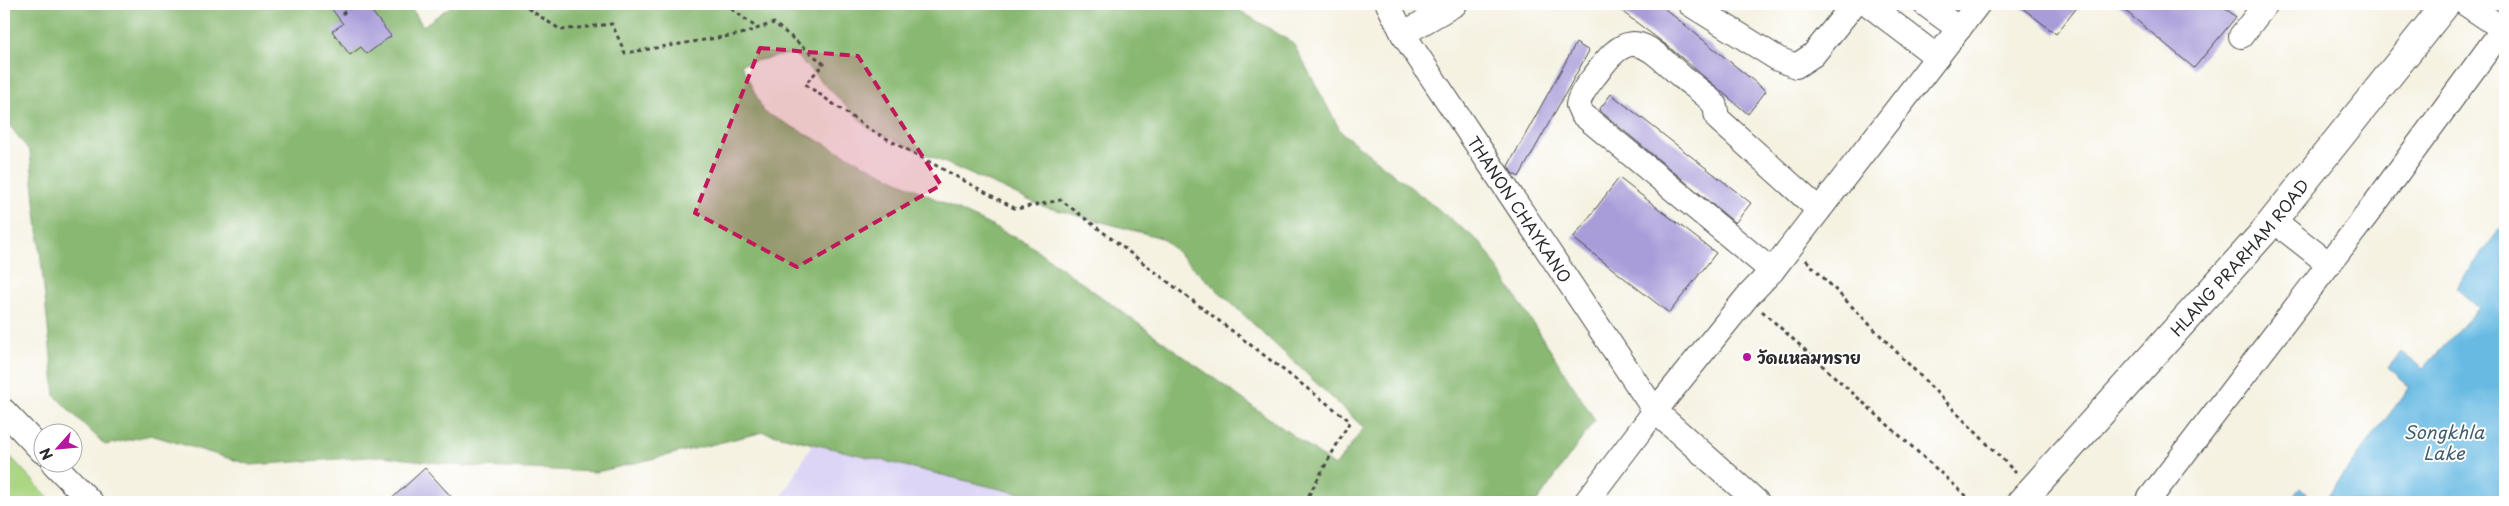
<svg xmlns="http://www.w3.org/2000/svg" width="2509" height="506" viewBox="0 0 2509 506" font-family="'Playpen Sans','Playpen Sans Thai',sans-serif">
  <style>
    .built { fill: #ddd5f6 }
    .green { fill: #abd783; stroke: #6b8157 }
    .forest { fill: #88b871; stroke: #5a724e; fill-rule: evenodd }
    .water { fill: #67bae3; stroke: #497287 }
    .building { fill: #a99dd9 }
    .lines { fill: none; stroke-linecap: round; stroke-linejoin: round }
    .minor-casing { stroke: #494946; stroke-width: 26 }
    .major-casing { stroke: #494946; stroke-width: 30 }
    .path { stroke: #494946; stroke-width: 3; stroke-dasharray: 4 4; stroke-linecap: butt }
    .minor { stroke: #fff; stroke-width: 24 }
    .major { stroke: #fff; stroke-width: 28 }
    .marked { fill: #c2185b; fill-opacity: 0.2; stroke: #c2185b; stroke-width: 4; stroke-dasharray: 10 6; stroke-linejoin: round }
    .poi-dot { fill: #b5179e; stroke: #fff; stroke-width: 2 }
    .labels { text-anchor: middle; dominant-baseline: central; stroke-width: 4; stroke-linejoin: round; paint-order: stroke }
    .street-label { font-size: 16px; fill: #2b2b2b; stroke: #fff }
    .poi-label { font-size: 16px; font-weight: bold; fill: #2b2b2b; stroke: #fff; text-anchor: start }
    .water-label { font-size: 18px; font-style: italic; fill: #405d6b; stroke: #fff }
  </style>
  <rect width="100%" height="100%" fill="#fff"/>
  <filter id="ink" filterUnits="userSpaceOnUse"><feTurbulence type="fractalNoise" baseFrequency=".02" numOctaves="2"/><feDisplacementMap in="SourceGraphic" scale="10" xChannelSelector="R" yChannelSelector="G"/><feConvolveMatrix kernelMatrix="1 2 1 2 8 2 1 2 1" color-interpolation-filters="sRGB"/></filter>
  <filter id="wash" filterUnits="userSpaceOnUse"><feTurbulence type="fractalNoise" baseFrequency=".0096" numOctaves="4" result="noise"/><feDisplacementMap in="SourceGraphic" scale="20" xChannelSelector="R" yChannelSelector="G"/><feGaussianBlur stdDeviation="1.12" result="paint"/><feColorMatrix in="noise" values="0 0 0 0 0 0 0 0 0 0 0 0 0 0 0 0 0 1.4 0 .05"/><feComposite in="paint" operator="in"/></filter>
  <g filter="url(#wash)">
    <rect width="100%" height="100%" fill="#f5f2e2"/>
    <path class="built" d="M 812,444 L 1054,502 L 779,502 Z"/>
    <path class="green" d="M 4,450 L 53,502 L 4,502 Z"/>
    <path class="forest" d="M 4,4 L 409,4 L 423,26 L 454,4 L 1229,4 L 1293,43 L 1341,132 L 1482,244 L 1595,420 L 1537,502 L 1054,502 L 764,432 L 597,472 L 464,466 L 382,456 L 251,465 L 151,435 L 105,445 L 55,396 L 30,152 L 4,118 ZM 793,53 L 869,129 L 1042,206 L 1162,238 L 1364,428 L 1335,466 L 1027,243 L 863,164 L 764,112 L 741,64 Z"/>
    <path class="water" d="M 2505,222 L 2505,502 L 2323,502 L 2410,387 L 2388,368 L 2401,352 L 2423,369 L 2479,308 L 2456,288 Z
      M 2300,488 L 2315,502 L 2288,502 Z"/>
    <g id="blocks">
      <path class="building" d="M 328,4 L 366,4 L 391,36 L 367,54 L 361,47 L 350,55 L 332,31 L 343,24 Z
        M 1612,4 L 1659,4 L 1766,91 L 1748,114 L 1669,47 Z
        M 2017,4 L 2080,4 L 2056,34 Z
        M 2117,4 L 2220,4 L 2236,17 L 2194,68 Z
        M 1576,43 L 1589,51 L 1519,177 L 1512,173 L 1508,166 Z
        M 1611,94 L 1751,203 L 1735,223 L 1599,110 Z
        M 1619,178 L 1716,253 L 1669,313 L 1573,238 Z
        M 425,468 L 456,502 L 388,502 Z"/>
    </g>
  </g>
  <g filter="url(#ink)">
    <use href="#blocks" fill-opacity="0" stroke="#494946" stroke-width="1"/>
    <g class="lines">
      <defs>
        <g id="minor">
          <path id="s1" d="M 1388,4 L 1403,34 L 1655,411 L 1757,502"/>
          <path d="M 1690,4 L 1778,59 L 1796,66 L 1813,55 L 1854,4"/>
          <path d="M 1868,4 L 1937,57"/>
          <path d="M 1925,4 L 1959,29"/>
          <path d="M 1403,34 L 1455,4"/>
          <path d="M 2241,36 L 2266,4"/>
          <path d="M 2273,220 L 2329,264"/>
          <path d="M 1772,271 L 1582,114 L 1578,105 C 1580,92 1592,80 1600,69 C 1632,24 1649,48 1682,77 C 1692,85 1706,94 1714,104 C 1717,109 1715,114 1718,119 L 1819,210"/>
          <path d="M 4,411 L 42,451"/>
          <path d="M 54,464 L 91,502"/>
          <path d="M 1586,502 L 1655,411 L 1747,297 L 1772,271 L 1978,4"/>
          <path d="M 2147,502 L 2368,213 L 2503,29 L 2466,4"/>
        </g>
        <g id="major">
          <path id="s2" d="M 2021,502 L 2263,233 L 2446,4"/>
        </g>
      </defs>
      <use href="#minor" class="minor-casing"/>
      <use href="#major" class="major-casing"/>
      <path class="path" d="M 521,4 L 561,30 L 612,24 L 625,53 L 741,34 L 774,23 L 824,64 L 805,84 L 869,129 L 1016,209 L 1061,200 L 1350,421 L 1305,502
        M 725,4 L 757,28
        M 342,14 L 355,4
        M 1806,260 L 2016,473
        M 1762,311 L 1973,502"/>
      <use href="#minor" class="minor"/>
      <use href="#major" class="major"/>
    </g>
  </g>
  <path class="marked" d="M 760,48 L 858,56 L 941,185 L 797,267 L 695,213 Z"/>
  <circle class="poi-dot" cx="1747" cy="357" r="5"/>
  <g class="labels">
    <g class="street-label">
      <text stroke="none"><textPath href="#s1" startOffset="244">THANON CHAYKANO</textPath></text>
      <text stroke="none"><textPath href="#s2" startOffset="328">HLANG PRARHAM ROAD</textPath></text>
    </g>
    <g class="poi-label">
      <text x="1757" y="357">วัดแหลมทราย</text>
    </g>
    <g class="water-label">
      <text x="2444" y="431">Songkhla<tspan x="2444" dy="21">Lake</tspan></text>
    </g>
  </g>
  <rect width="2509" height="506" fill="none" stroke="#fff" stroke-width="20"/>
  <g transform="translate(58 448) rotate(243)"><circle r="24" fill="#ffffff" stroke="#aaaaaa"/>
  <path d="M0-4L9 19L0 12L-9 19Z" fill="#b5179e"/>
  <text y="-8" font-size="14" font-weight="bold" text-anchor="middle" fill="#2b2b2b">N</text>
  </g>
</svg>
